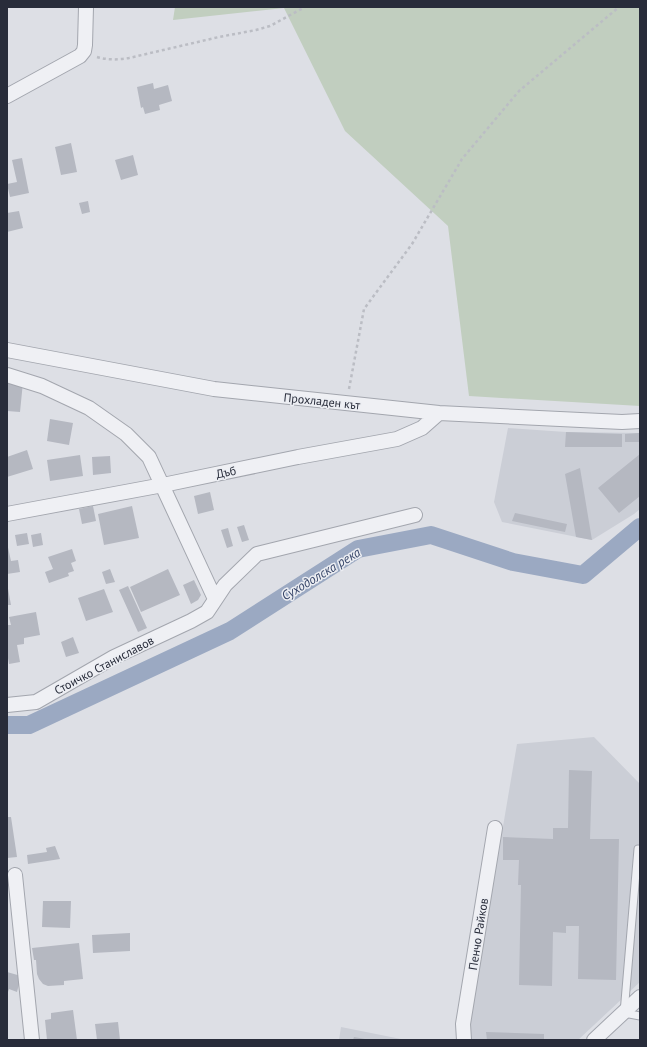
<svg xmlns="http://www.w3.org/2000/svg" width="647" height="1047" viewBox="0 0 647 1047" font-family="'PT Sans',sans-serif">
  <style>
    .built { fill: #cbced6 }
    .green { fill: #c1cebf }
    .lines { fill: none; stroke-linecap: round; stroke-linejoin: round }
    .canal { stroke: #9ba9c2; stroke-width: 18 }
    .building { fill: #b5b8c1 }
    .lane-casing { stroke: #a3a6ae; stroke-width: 9 }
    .street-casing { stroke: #a3a6ae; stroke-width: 16 }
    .path { stroke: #bbbdc4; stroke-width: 2.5; stroke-dasharray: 3 3; stroke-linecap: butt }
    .lane { stroke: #eff0f4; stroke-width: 7 }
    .street { stroke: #eff0f4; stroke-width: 14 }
    .labels { text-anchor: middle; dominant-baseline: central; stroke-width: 3; stroke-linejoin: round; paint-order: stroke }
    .street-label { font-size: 12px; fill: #282c3a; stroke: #eceef3 }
    .water-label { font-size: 13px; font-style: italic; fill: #374669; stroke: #eceef3 }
  </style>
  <rect width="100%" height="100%" fill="#dddfe5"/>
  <path class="built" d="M 508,428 L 566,432 L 640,433 L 640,509 L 634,514 L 592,540 L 502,522 L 494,502 Z
    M 594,737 L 640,784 L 640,982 L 578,1040 L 471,1040 L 469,1027 L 517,744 Z
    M 341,1027 L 406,1040 L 339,1040 Z"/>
  <path class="green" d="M 175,7 L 640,7 L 640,406 L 469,396 L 448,226 L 345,131 L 284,8 L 173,20 Z"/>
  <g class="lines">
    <path class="canal" d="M 7,725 L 29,725 L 230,631 L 358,549 L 431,535 L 513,562 L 583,575 L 640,527"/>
  </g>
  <path class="building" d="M 153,83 L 154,89 L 168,85 L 172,101 L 159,105 L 160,110 L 145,114 L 143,107 L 141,108 L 137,87 Z
    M 71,143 L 77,172 L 61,175 L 55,147 Z
    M 133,155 L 138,175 L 121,180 L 115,160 Z
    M 22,158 L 29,193 L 10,197 L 7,184 L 17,182 L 12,160 Z
    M 88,201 L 90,212 L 82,214 L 79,203 Z
    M 19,211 L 23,228 L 7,232 L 7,213 Z
    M 7,380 L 23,382 L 20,412 L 7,411 Z
    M 50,419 L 73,423 L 69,445 L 47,441 Z
    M 566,432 L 622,434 L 622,447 L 565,447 Z
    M 639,433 L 640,442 L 625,442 L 625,434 Z
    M 27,450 L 33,469 L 7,477 L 7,457 Z
    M 640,454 L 640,496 L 619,513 L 598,488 Z
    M 80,455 L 83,476 L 50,481 L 47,460 Z
    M 110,456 L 111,473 L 93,475 L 92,457 Z
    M 580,468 L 592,540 L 576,537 L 565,474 Z
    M 210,492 L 214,510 L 198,514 L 194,496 Z
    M 93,506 L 96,521 L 82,524 L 79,509 Z
    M 132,506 L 139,538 L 104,545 L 98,514 Z
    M 515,513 L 567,524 L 565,532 L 512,521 Z
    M 244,525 L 249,540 L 242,542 L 237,527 Z
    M 228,528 L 233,546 L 227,548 L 221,530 Z
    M 27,533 L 29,544 L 17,546 L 15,535 Z
    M 41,533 L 43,545 L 33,547 L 31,535 Z
    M 7,543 L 11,561 L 18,560 L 20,572 L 7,574 Z
    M 72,549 L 76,561 L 71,563 L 74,571 L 68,573 L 69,576 L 49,583 L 45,572 L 53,569 L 48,557 Z
    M 110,569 L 115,582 L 106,584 L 102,572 Z
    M 168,569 L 180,595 L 141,612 L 130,587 Z
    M 194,580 L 201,595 L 198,600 L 191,604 L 183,585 Z
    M 7,583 L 11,605 L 7,605 Z
    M 128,586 L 147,628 L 138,632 L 119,590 Z
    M 104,589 L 113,612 L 86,621 L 78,598 Z
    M 36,612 L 40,635 L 24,638 L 24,644 L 17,645 L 20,662 L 9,664 L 7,652 L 7,625 L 11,625 L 9,617 Z
    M 73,637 L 79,653 L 66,657 L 61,642 Z
    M 569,770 L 592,771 L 590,839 L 619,839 L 616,980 L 578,979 L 579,926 L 566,926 L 566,933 L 553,932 L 552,986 L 519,985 L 521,885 L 518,885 L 519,860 L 503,860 L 503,837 L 553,839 L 553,828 L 568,828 Z
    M 7,817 L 11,817 L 17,857 L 7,858 Z
    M 55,846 L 60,859 L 28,864 L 27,855 L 47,852 L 46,848 Z
    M 43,901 L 71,901 L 70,928 L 42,927 Z
    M 130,933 L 130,951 L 93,953 L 92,935 Z
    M 79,943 L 83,979 L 64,981 L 64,985 L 48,986 L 43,984 L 39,979 L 37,974 L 36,960 L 34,960 L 32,948 Z
    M 7,972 L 21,976 L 17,992 L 9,989 L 7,995 Z
    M 73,1010 L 77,1040 L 47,1040 L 45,1020 L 51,1019 L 51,1013 Z
    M 118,1022 L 120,1040 L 97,1040 L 95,1024 Z
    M 486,1032 L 544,1034 L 544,1040 L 487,1040 Z
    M 354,1037 L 365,1039 L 365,1040 L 353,1040 Z"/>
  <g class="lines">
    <defs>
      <path id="lane" d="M 638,849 L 624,1013 L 640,1016"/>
      <path id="street" d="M 7,96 L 80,56 L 84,51 L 85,45 L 86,7
        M 7,350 L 214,389 L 439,413 L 622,422 L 640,421
        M 7,375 L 42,386 L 89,408 L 126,434 L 149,457 L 215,599
        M 7,514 L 163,485 L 298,457 L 397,439 L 422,428 L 439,413
        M 7,705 L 36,702 L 114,657 L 191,621 L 207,612 L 225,585 L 257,554 L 415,515
        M 15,875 L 32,1040
        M 464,1040 L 463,1024 L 495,828
        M 594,1040 L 640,997"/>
    </defs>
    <use href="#lane" class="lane-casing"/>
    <use href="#street" class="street-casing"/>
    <path class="path" d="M 97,57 C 107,60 118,60 129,58 L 219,37 L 256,30 L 270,26 L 305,7
      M 349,389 L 364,309 L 412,244 L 462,159 L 519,91 L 619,7"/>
    <use href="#lane" class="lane"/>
    <use href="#street" class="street"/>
  </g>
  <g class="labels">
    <g class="street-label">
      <text transform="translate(322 401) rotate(6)">Прохладен кът</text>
      <text transform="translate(226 472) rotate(-12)">Дъб</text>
      <text transform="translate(104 665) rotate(-28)">Стоичко Станиславов</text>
      <text transform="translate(478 934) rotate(-81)">Пенчо Райков</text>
    </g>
    <g class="water-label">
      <text transform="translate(321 574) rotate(-31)">Суходолска река</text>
    </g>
  </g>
  <rect width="647" height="1047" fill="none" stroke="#282c3a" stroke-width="16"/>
</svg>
